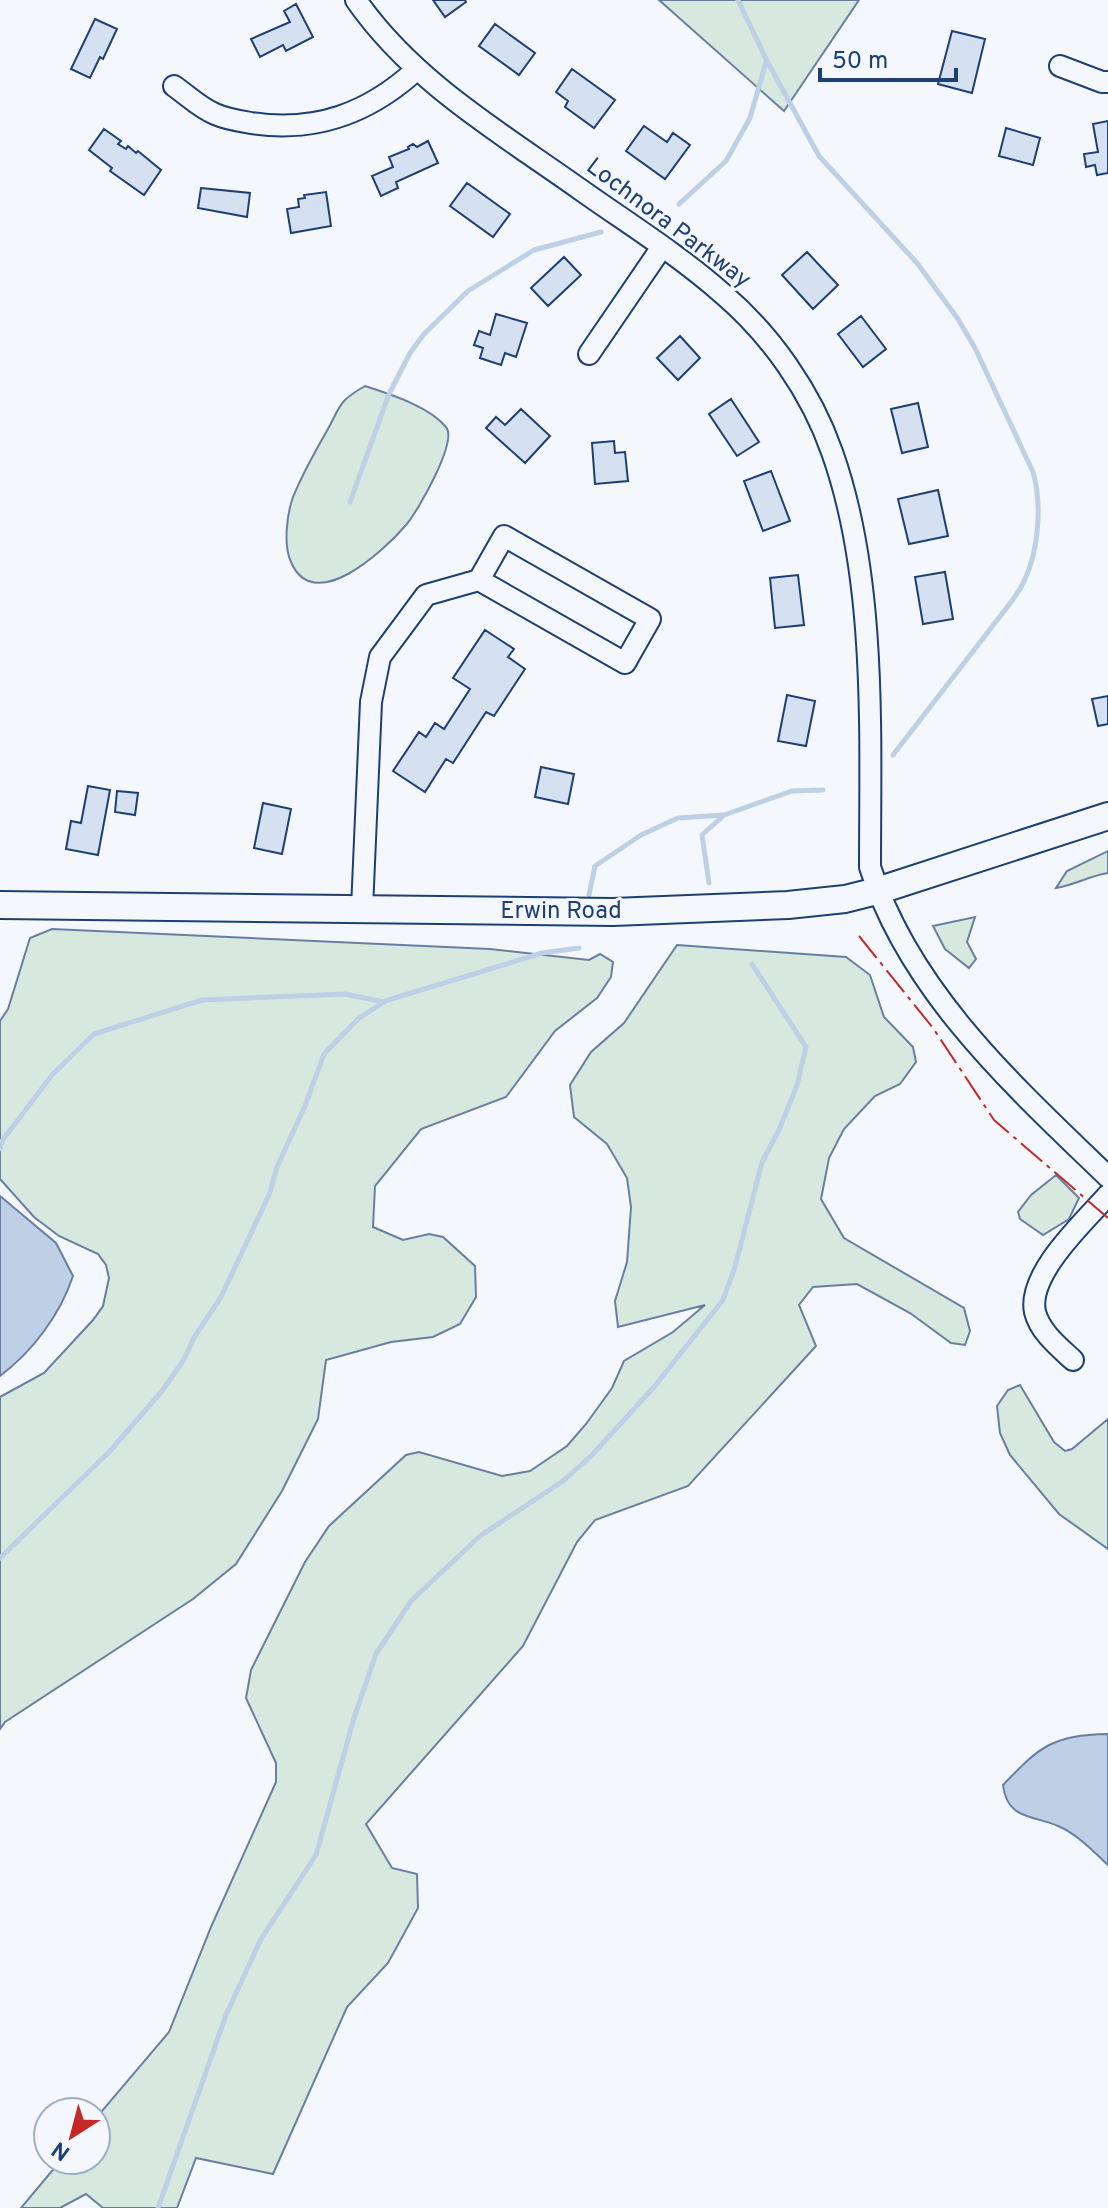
<svg xmlns="http://www.w3.org/2000/svg" width="1108" height="2208" viewBox="0 0 1108 2208" font-family="Overpass,sans-serif">
  <style>
    .green { fill: #d7e8df; stroke: #687fa3; stroke-width: 2 }
    .water { fill: #bed0e5; stroke: #687fa3; stroke-width: 2 }
    .lines { fill: none; stroke-linecap: round; stroke-linejoin: round }
    .stream { stroke: #bed0e5; stroke-width: 5 }
    .building { fill: #d5e0f0; stroke: #1d3f73; stroke-width: 2 }
    .minor-casing { stroke: #1d3f73; stroke-width: 24 }
    .major-casing { stroke: #1d3f73; stroke-width: 30 }
    .minor { stroke: #f4f7fb; stroke-width: 20 }
    .major { stroke: #f4f7fb; stroke-width: 26 }
    .power { stroke: #c62828; stroke-width: 2; stroke-dasharray: 28 6 4 6; stroke-linecap: butt }
    .labels { text-anchor: middle; dominant-baseline: central; stroke-width: 6; stroke-linejoin: round; paint-order: stroke }
    .street-label { font-size: 24px; fill: #1d3f73; stroke: #f4f7fb }
  </style>
  <rect width="100%" height="100%" fill="#f4f7fb"/>
  <path class="green" d="M 659,0 L 859,0 L 784,111 Z
    M 365,386 C 389,394 429,406 446,427 C 458,441 418,511 406,525 C 384,551 314,616 291,562 C 283,545 287,514 293,497 C 303,472 316,450 329,427 C 334,418 338,407 345,400 C 350,395 358,390 365,386 Z
    M 1108,851 L 1108,873 C 1089,876 1075,885 1056,888 L 1067,871 Z
    M 975,917 L 967,942 L 976,959 L 969,968 L 945,949 L 933,926 Z
    M 52,929 L 490,949 L 589,960 L 600,954 L 613,962 L 611,977 L 597,998 L 555,1031 L 506,1097 L 421,1129 L 375,1186 L 373,1227 L 403,1240 L 429,1234 L 443,1237 L 475,1266 L 476,1297 L 460,1324 L 433,1337 L 391,1342 L 326,1360 L 318,1419 L 282,1491 L 236,1564 L 193,1599 L 5,1722 L 0,1729 L 0,1397 L 44,1373 L 93,1320 L 103,1306 L 109,1278 L 106,1265 L 98,1254 L 59,1236 L 34,1217 L 0,1179 L 0,1021 L 8,1009 L 30,938 Z
    M 677,945 L 846,957 L 870,975 L 884,1017 L 913,1047 L 916,1062 L 900,1084 L 875,1096 L 844,1129 L 829,1158 L 821,1199 L 844,1238 L 964,1308 L 970,1331 L 965,1345 L 951,1343 L 910,1313 L 857,1284 L 813,1287 L 799,1305 L 816,1346 L 688,1486 L 595,1520 L 577,1542 L 523,1646 L 366,1824 L 392,1868 L 417,1874 L 418,1908 L 388,1963 L 347,2007 L 273,2174 L 196,2158 L 177,2208 L 103,2208 L 86,2194 L 60,2208 L 21,2208 L 61,2160 L 96,2160 L 96,2118 L 169,2032 L 211,1927 L 276,1782 L 276,1763 L 246,1698 L 251,1670 L 305,1562 L 329,1526 L 406,1455 L 419,1452 L 502,1476 L 530,1471 L 567,1446 L 586,1424 L 612,1388 L 624,1361 L 673,1332 L 705,1305 L 618,1327 L 615,1301 L 627,1262 L 631,1207 L 627,1178 L 607,1144 L 574,1117 L 570,1085 L 591,1052 L 624,1023 Z
    M 1056,1175 L 1079,1198 L 1069,1219 L 1043,1235 L 1020,1219 L 1018,1212 L 1031,1195 Z
    M 1020,1385 L 1054,1442 L 1065,1451 L 1072,1449 L 1108,1419 L 1108,1549 L 1059,1514 L 1010,1455 L 1000,1433 L 997,1406 L 1008,1390 Z"/>
  <path class="water" d="M 0,1196 L 56,1243 L 73,1276 C 60,1315 33,1351 0,1376 Z
    M 1108,1734 L 1108,1865 C 1093,1851 1077,1834 1058,1826 C 1033,1815 1007,1820 1003,1785 C 1040,1746 1053,1735 1108,1734 Z"/>
  <g class="lines">
    <path class="stream" d="M 738,0 L 767,61 L 819,156 L 917,263 L 958,319 L 975,348 L 1033,472 C 1042,503 1039,549 1025,579 C 1021,589 1014,598 1008,606 L 893,755
      M 679,204 L 726,161 L 750,118 L 766,62
      M 350,502 L 389,394 L 410,353 L 424,334 L 468,291 L 534,250 L 601,232
      M 709,883 L 702,835 L 723,816
      M 589,895 L 595,866 L 641,835 L 678,818 L 724,815 L 792,791 L 823,790
      M 0,1149 L 2,1141 L 52,1075 L 94,1034 L 202,1000 L 345,994 L 384,1002
      M 0,1558 L 110,1451 L 162,1391 L 183,1361 L 195,1336 L 221,1297 L 269,1195 L 277,1167 L 305,1106 L 324,1054 L 358,1019 L 385,1001 L 542,953 L 579,948
      M 158,2208 L 226,2015 L 261,1939 L 316,1855 L 354,1718 L 376,1654 L 411,1601 L 480,1536 L 563,1481 L 592,1455 L 654,1387 L 723,1300 L 735,1267 L 762,1162 L 779,1130 L 797,1085 L 806,1047 L 752,964"/>
  </g>
  <path class="building" d="M 433,0 L 465,0 L 466,2 L 445,17 Z
    M 296,4 L 313,37 L 286,51 L 283,45 L 260,57 L 251,39 L 290,22 L 284,11 Z
    M 95,19 L 117,29 L 103,59 L 100,57 L 90,78 L 71,69 Z
    M 495,24 L 535,53 L 519,75 L 479,46 Z
    M 952,31 L 985,39 L 972,93 L 938,84 Z
    M 572,69 L 615,100 L 594,128 L 565,107 L 568,101 L 556,92 Z
    M 1108,121 L 1108,173 L 1097,175 L 1095,165 L 1086,167 L 1084,154 L 1098,152 L 1093,124 Z
    M 644,126 L 667,142 L 673,133 L 690,145 L 665,179 L 626,151 Z
    M 1006,128 L 1040,138 L 1033,165 L 999,156 Z
    M 104,129 L 121,141 L 118,144 L 126,149 L 128,146 L 136,153 L 138,151 L 161,170 L 144,195 L 110,171 L 112,168 L 89,150 Z
    M 428,141 L 438,163 L 396,182 L 398,188 L 381,196 L 372,176 L 393,167 L 389,157 L 409,149 L 408,147 L 413,144 L 417,147 Z
    M 467,183 L 510,214 L 493,237 L 450,206 Z
    M 201,188 L 250,193 L 247,217 L 198,208 Z
    M 326,192 L 331,226 L 291,233 L 287,209 L 299,207 L 298,199 L 305,198 L 304,195 Z
    M 807,252 L 838,285 L 813,309 L 782,275 Z
    M 564,257 L 581,275 L 548,306 L 531,288 Z
    M 496,314 L 527,323 L 516,357 L 505,353 L 501,365 L 480,358 L 483,348 L 474,345 L 479,331 L 490,335 Z
    M 861,316 L 886,349 L 863,367 L 838,334 Z
    M 680,336 L 700,358 L 678,380 L 657,358 Z
    M 731,399 L 759,442 L 737,456 L 709,414 Z
    M 918,403 L 928,447 L 902,453 L 891,409 Z
    M 521,409 L 550,436 L 525,463 L 486,428 L 496,417 L 505,425 Z
    M 614,441 L 615,453 L 625,452 L 628,481 L 595,484 L 592,443 Z
    M 771,471 L 790,521 L 763,531 L 744,481 Z
    M 938,490 L 948,536 L 909,544 L 898,499 Z
    M 945,572 L 953,619 L 923,624 L 915,577 Z
    M 798,575 L 804,625 L 775,628 L 770,578 Z
    M 485,630 L 514,649 L 508,657 L 525,669 L 494,716 L 486,712 L 453,763 L 446,759 L 425,792 L 393,771 L 419,732 L 426,737 L 435,723 L 444,729 L 470,689 L 453,678 Z
    M 787,695 L 815,701 L 806,746 L 778,741 Z
    M 1108,696 L 1108,724 L 1098,726 L 1092,699 Z
    M 541,767 L 574,774 L 568,804 L 535,797 Z
    M 88,786 L 110,790 L 98,855 L 66,849 L 71,821 L 81,823 Z
    M 117,791 L 138,793 L 135,815 L 115,812 Z
    M 263,803 L 291,809 L 282,854 L 254,848 Z"/>
  <g class="lines">
    <defs>
      <path id="minor" d="M 356,0 C 413,82 501,133 581,190 C 629,224 679,255 723,294 C 771,335 811,392 832,452 C 877,578 870,734 870,867 C 910,993 1015,1087 1108,1177
        M 1060,66 L 1102,82 L 1108,82
        M 174,86 C 187,95 200,108 215,114 C 226,119 239,121 251,123 C 316,133 369,113 416,70
        M 589,354 L 662,247
        M 362,909 L 371,702 L 380,657 L 426,595 L 479,580 L 625,663 L 650,619 L 504,536 L 479,580
        M 1073,1360 C 1059,1347 1040,1332 1035,1312 C 1027,1274 1084,1222 1108,1195"/>
      <path id="major" d="M 0,905 L 613,912 L 788,905 L 845,899 L 877,891 L 1108,816"/>
    </defs>
    <use href="#minor" class="minor-casing"/>
    <use href="#major" class="major-casing"/>
    <use href="#minor" class="minor"/>
    <use href="#major" class="major"/>
    <path class="power" d="M 859,936 L 933,1028 L 994,1120 L 1108,1218"/>
  </g>
  <g class="labels">
    <g class="street-label">
      <text transform="translate(668 224) rotate(37)">Lochnora Parkway</text>
      <text x="561" y="912">Erwin Road</text>
    </g>
  </g>
  <g transform="translate(72 2136) rotate(216)"><circle r="38" fill="#f4f7fb" stroke="#9eadc5" stroke-width="2"/>
  <path d="M0-6L14 30L0 20L-14 30Z" fill="#c62828"/>
  <text y="-12" font-size="22" font-weight="bold" text-anchor="middle" fill="#1d3f73">N</text>
  </g>
  <path d="M820 68v12h136v-12" fill="none" stroke="#1d3f73" stroke-width="4"/>
  <text x="832" y="68" font-size="24" fill="#1d3f73" stroke="#f4f7fb" stroke-width="6" paint-order="stroke">50 m</text>
</svg>
